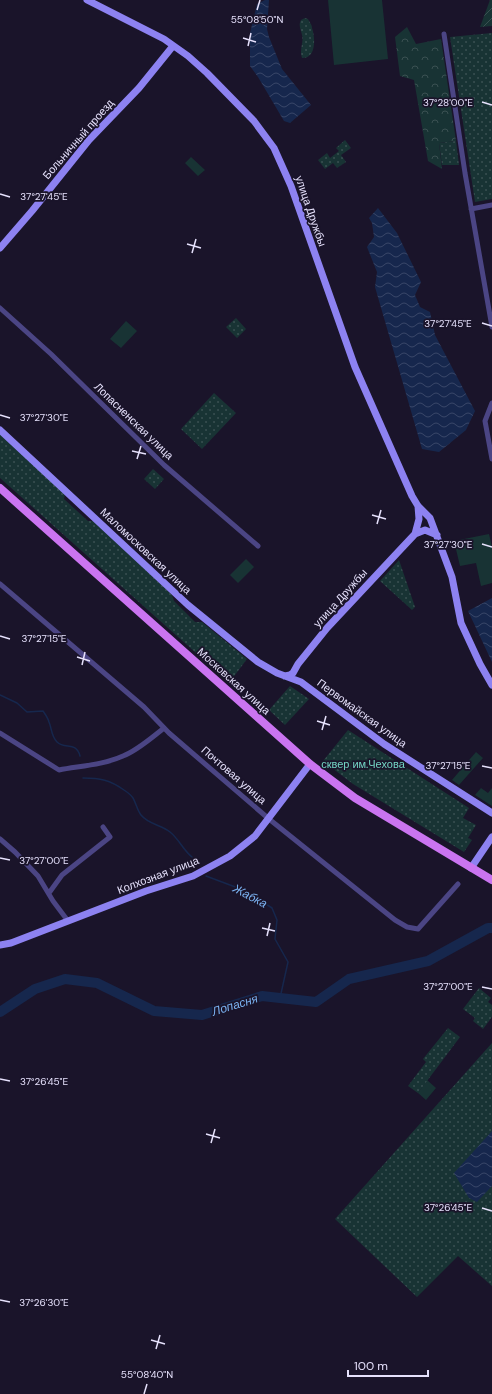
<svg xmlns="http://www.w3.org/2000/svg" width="492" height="1394" viewBox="0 0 492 1394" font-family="'DM Sans',sans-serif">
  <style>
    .grass { fill: #183334 }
    .forest { fill: url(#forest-crowns) }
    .park { fill: url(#park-dots) }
    .garden { fill: url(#garden-furrows) }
    .water { fill: url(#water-waves) }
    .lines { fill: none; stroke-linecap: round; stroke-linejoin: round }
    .stream { stroke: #16274d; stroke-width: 1.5 }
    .river { stroke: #16274d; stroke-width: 10 }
    .street { stroke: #4b4584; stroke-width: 5 }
    .secondary { stroke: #8d82f1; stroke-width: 7 }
    .primary { stroke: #ca74f0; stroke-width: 8 }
    .ticks { fill: none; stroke: #e6e1fc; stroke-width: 1.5 }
    .labels { text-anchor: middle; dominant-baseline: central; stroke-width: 3.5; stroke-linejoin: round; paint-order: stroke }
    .street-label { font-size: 11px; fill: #e6e1fc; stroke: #1a142a }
    .park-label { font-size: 11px; fill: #73d5c4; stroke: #1a142a }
    .water-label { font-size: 12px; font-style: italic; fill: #7ab1f0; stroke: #1a142a }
    .ticks-label { font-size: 10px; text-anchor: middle; fill: #e6e1fc; stroke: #1a142a; stroke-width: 3.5; stroke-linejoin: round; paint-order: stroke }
  </style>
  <defs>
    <pattern id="forest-crowns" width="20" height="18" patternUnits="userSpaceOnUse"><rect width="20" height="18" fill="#183334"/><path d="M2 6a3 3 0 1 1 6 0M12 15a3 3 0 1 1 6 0" fill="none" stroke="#3a5052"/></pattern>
    <pattern id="park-dots" width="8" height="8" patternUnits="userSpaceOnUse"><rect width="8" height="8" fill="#183334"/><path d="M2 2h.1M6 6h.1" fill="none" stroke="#3a5052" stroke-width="1.8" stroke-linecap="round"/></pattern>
    <pattern id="garden-furrows" width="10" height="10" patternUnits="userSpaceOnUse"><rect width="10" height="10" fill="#183334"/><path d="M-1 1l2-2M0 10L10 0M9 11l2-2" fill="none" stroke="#3a5052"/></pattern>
    <pattern id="water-waves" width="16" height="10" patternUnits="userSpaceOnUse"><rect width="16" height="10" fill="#16274d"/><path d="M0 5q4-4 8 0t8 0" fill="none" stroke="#384668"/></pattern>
  </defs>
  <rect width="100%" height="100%" fill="#1a142a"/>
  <path class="grass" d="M 328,0 L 382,0 L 388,59 L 334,65 Z
    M 191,157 L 205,170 L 198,176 L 185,163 Z
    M 126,321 L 137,331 L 121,348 L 110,339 Z
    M 489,534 L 492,547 L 492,583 L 481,586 L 476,563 L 460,566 L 454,541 Z
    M 246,559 L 254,567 L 238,583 L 230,575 Z
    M 476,752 L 483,758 L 459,785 L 452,780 Z
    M 481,788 L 488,793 L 492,788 L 492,806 L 475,795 Z
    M 427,1080 L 436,1088 L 426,1100 L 418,1093 Z"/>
  <path class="forest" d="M 407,27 L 416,44 L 441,39 L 456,141 L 439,143 L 442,169 L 428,161 L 414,80 L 400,76 L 395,37 Z"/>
  <path class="park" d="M 305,18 L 308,19 C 309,22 312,24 312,28 C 315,37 317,58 302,58 C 299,49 304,43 302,35 C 301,29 298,26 301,20 Z
    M 492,33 L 492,199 L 475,202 L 450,37 Z
    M 345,140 L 351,148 L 341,155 L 346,162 L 337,168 L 333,163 L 325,169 L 318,160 L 327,153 L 330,158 L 339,151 L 336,148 Z
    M 456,141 L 459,165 L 442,165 L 439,143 Z
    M 236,318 L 246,329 L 237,338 L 226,327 Z
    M 214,393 L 236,413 L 202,449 L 181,429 Z
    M 0,434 L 65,494 L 64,499 L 88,521 L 94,521 L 172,595 L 174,601 L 195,622 L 202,622 L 247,659 L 232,679 L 218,667 L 215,670 L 0,478 Z
    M 153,469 L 164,479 L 155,489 L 144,479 Z
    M 399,560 L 415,607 L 412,610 L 380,581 Z
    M 290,686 L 309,699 L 285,725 L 269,710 Z
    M 348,730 L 469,808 L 463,818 L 476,825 L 468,838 L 472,840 L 464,852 L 353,784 L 323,761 Z
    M 479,988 L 491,998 L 488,1002 L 492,1005 L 492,1017 L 483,1029 L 473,1021 L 475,1018 L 463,1009 Z
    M 448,1028 L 460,1037 L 418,1093 L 408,1086 L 426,1062 L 423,1059 Z
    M 492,1043 L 492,1286 L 458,1256 L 417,1297 L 335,1219 Z"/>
  <path class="garden" d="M 490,0 L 492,0 L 492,26 L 480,27 Z"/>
  <path class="water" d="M 265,0 L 269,0 L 267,29 L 269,37 L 282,69 L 311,105 L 290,123 L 284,121 L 258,77 L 250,66 L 250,33 L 257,4 Z
    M 378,208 L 397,233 L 421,282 L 415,295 L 420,307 L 430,312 L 435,335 L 475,411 L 466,430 L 439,452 L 422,449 L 375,287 L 377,272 L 367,247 L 374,237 L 372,223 L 369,218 Z
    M 492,598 L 492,662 L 468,611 Z
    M 492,1131 L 492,1186 L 477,1202 L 469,1198 L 454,1173 Z"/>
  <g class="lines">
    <path class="stream" d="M 0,695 L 17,703 L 27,712 L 43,711 C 45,714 48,718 49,722 C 52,729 51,736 57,742 C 65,750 76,741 80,756
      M 83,778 C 100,778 110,780 124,790 C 127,792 131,795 133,798 C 136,803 137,810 141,815 C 148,824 161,825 170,832 C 179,839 183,850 192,857
      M 206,876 L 246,891 L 272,908 L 277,920 L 275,939 L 288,962 L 280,998"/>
    <path class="river" d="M 0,1012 L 35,989 L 65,979 L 97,983 L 154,1011 L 202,1015 L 262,996 L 316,1002 L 349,979 L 428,961 L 488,928 L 492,928"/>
    <path class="street" d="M 444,34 L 465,173 L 492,327
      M 471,209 L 492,205
      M 0,308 L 51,354 L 164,465 L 258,546
      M 492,403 L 485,421 L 492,459
      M 0,584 L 144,707 L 169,733 L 269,819 L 395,920 L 407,927 L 418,929 L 458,884
      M 0,733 L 59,770 C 80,766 103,765 123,756 C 138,750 151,738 164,728
      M 0,839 L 15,852 L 38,876 L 53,901 L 68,921
      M 49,893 L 62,875 L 110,837 L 103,827"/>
    <path class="secondary" d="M 87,0 L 164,39 L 188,56 L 207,73 L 254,121 L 274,148 L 291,186 L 355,367 L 412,496 L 418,506 L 430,518 L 452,577 L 461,623 L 480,664 L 492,685
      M 0,248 L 32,211 L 89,140 L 139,88 L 173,46
      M 0,430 L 188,605 L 258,662 L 277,673 L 301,682 L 384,744 L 492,813
      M 415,534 L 419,519 L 418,506
      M 285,676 L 290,675 L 293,673 L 298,664 L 327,628 L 399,551 L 415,534 L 425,530 L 437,535
      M 471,868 L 492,837
      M 0,945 L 11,943 L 146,891 L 193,876 L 230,856 L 255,836 L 310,764"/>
    <path class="primary" d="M 0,488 L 310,764 L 355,798 L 492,880"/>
  </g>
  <path class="ticks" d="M 257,10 L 260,0M 243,38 L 256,42M 248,46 L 251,33M 482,102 L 492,105M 0,194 L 10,197M 187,244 L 201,248M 192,253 L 196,239M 482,323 L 492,326M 0,415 L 10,418M 132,451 L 146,454M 137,459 L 141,446M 372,515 L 386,519M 377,524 L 381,510M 482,544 L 492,547M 0,636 L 10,639M 77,657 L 90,661M 82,665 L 85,652M 317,721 L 330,725M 322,730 L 326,716M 482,766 L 492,768M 0,858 L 10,860M 262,928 L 275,931M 267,936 L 270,923M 482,987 L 492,989M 0,1079 L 10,1081M 206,1134 L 220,1138M 211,1143 L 215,1129M 482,1208 L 492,1211M 0,1300 L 10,1302M 151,1340 L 165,1344M 156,1349 L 160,1335M 144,1394 L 147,1384"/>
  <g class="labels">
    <g class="street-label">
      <text transform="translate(78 139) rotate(-49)">Больничный проезд</text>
      <text transform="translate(311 211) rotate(71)">улица Дружбы</text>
      <text transform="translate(134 421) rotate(44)">Лопасненская улица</text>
      <text transform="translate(146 551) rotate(43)">Маломосковская улица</text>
      <text transform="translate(340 598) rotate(-48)">улица Дружбы</text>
      <text transform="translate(234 681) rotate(42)">Московская улица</text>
      <text transform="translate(362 713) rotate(36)">Первомайская улица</text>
      <text transform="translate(234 775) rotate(41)">Почтовая улица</text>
      <text transform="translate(158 875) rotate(-21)">Колхозная улица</text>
    </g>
    <g class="park-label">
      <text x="363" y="764">сквер им.Чехова</text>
    </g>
    <g class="water-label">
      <text transform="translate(250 896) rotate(28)">Жабка</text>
      <text transform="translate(235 1005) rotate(-17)">Лопасня</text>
    </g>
  </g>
  <g class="ticks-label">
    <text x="257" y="23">55°08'50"N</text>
    <text x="448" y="106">37°28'00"E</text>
    <text x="44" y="200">37°27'45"E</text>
    <text x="448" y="327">37°27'45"E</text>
    <text x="44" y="421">37°27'30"E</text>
    <text x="448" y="548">37°27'30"E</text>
    <text x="44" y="642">37°27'15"E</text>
    <text x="448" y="769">37°27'15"E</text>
    <text x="44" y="864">37°27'00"E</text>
    <text x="448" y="990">37°27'00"E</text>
    <text x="44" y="1085">37°26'45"E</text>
    <text x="448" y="1211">37°26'45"E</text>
    <text x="44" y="1306">37°26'30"E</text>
    <text x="147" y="1378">55°08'40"N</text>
  </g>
  <path d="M348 1370v6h80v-6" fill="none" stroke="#e6e1fc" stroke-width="2"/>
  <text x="354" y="1370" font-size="12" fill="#e6e1fc" stroke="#1a142a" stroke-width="3" paint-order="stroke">100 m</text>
</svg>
